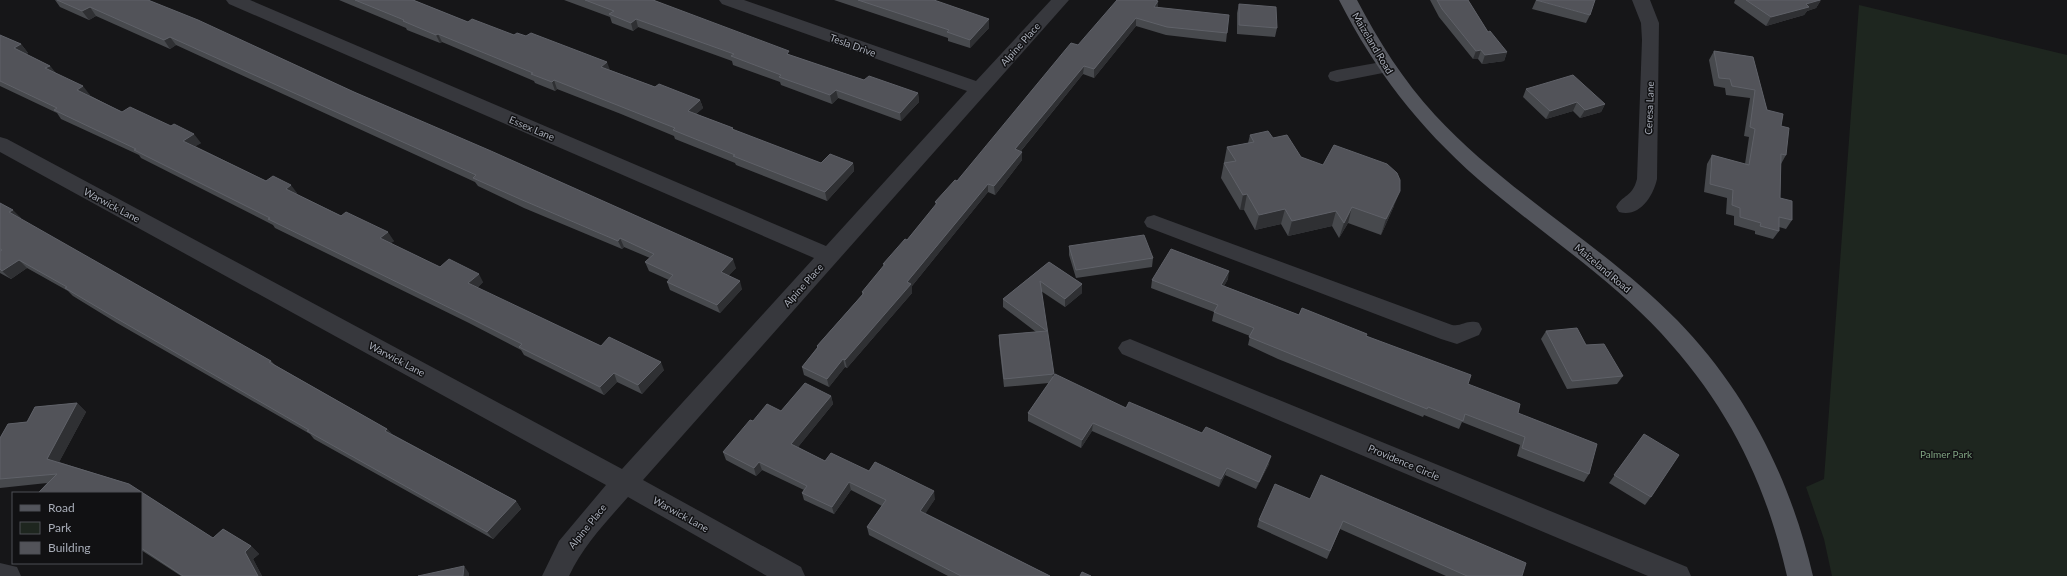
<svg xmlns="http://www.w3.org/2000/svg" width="2067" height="576" viewBox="0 0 2067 576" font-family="Lato,sans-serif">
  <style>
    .green { fill: #1e261f }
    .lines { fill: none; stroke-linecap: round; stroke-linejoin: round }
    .minor { fill: #37383d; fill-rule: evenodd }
    .major { fill: #53555c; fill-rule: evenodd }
    .wall { fill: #47494d }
    .shaded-wall { fill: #2f3033 }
    .building { fill: #525359; stroke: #5f6168 }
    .labels { text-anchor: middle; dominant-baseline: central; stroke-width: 3; stroke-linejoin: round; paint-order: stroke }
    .street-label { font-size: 10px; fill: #a8adb8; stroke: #111113 }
    .park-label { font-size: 10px; fill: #7fa381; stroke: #111113 }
  </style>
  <rect width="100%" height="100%" fill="#161618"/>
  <path class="green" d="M 1859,5 L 2067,55 L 2067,576 L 1832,576 L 1824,539 L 1806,487 L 1824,479 Z"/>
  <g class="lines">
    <path class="minor" d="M 226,0 L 250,0 L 826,246 L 967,91 L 722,4 L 719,0 L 744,0 L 976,81 L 1051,0 L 1069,0 L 643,480 L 801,567 L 805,576 L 767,576 L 628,497 C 606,522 583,546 569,576 L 542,576 L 559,541 L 606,485 L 0,152 L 0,137 L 7,139 L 622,469 L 814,258 L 229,4 Z
      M 1632,0 L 1650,0 L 1659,23 L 1657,179 C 1653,197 1639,218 1619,212 L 1616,207 C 1623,194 1632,198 1637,179 L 1642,40 L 1641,23 Z
      M 1387,61 L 1393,63 L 1396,67 L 1393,71 L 1337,82 L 1330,80 L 1328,76 L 1330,72 L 1337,70 Z
      M 1154,215 L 1452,325 C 1462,327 1467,319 1479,323 L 1482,329 L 1479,335 L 1457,344 L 1441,339 L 1147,227 L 1144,222 L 1147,217 Z
      M 1130,339 L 1687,567 L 1691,576 L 1648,576 L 1122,354 L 1118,348 L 1122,342 Z
      M 0,563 L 17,567 L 21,576 L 0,576 Z"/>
    <path class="major" d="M 1339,0 L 1357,0 C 1379,42 1403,80 1435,115 C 1507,193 1602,244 1677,320 C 1747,392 1790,478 1813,576 L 1787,576 C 1765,480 1728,406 1661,333 C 1607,275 1538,231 1478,179 C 1417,125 1376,72 1339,0 Z"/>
  </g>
  <path class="wall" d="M 55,0 L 148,0 L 354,92 L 736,268 L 728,276 L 742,289 L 720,313 L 670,290 L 667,282 L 669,280 L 649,271 L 645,262 L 650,258 L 624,247 L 622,249 L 524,208 L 478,186 L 475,182 L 176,45 L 170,49 L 96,16 L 89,20 L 60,7 Z
    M 339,0 L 413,0 L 468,22 L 514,35 L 610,70 L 655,87 L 700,100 L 703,108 L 696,114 L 733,128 L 733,130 L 821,163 L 853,163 L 854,171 L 827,201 L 736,165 L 735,163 L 675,139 L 674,136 L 621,114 L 557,89 L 555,91 L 535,83 L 534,81 L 442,42 L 440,43 L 407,30 L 406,28 Z
    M 564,0 L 653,0 L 790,55 L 864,80 L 918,93 L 919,102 L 901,121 L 838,98 L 832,104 L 781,85 L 780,82 L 733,65 L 732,61 L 638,27 L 633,31 L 612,23 L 610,17 Z
    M 834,0 L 934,0 L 989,28 L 970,48 L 948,41 L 948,38 Z
    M 1430,0 L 1468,0 L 1488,32 L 1507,52 L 1504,61 L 1482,64 L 1478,59 L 1473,59 L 1439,17 Z
    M 1536,0 L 1590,15 L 1586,23 L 1532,9 Z
    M 1735,0 L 1821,0 L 1816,8 L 1807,11 L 1804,15 L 1766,26 L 1734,3 Z
    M 1239,4 L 1277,28 L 1275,37 L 1237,34 L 1237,13 Z
    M 1158,7 L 1227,33 L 1226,42 L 1166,35 L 1136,26 L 1094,78 L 1083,74 L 1021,151 L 1022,160 L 995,195 L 988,192 L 912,286 L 912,293 L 847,368 L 845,367 L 829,387 L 804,375 L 802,367 L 817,348 L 817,346 L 862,295 L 862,292 L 884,266 L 883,264 L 907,240 L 936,205 L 935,202 L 957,181 L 1078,45 Z
    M 0,35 L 21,44 L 28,53 L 26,54 L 50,66 L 56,74 L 90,95 L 89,95 L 122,112 L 201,143 L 195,146 L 266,181 L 297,193 L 296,194 L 394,241 L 390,243 L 440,267 L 483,282 L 477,288 L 601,346 L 664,370 L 642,394 L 617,382 L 604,395 L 524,355 L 521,350 L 469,323 L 275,228 L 273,225 L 141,158 L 139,155 L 61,119 L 57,113 L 0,86 Z
    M 1714,51 L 1753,57 L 1767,110 L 1781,126 L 1786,155 L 1781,164 L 1780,198 L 1792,220 L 1786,229 L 1779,227 L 1779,231 L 1773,239 L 1755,234 L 1755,231 L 1734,225 L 1734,216 L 1726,214 L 1727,198 L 1704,192 L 1707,164 L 1712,155 L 1745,164 L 1749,137 L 1744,136 L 1750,98 L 1726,95 L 1725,88 L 1714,86 L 1709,60 Z
    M 1526,89 L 1605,104 L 1601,112 L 1580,118 L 1573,111 L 1546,119 L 1523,97 Z
    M 1250,135 L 1273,138 L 1301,157 L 1394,206 L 1381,235 L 1348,223 L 1339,238 L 1332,226 L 1288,236 L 1281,224 L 1255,230 L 1244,210 L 1240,210 L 1221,178 L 1227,147 L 1248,143 Z
    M 0,203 L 21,218 L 20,219 L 271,361 L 275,365 L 387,429 L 392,434 L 516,501 L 521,509 L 493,539 L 314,439 L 310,434 L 117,323 L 73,296 L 68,291 L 27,268 L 11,279 L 0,273 Z
    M 1069,246 L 1153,258 L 1152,267 L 1076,278 L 1069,255 Z
    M 1049,262 L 1082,284 L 1082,293 L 1065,307 L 1041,291 L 1053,377 L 1126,408 L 1269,464 L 1256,489 L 1225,475 L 1219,487 L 1092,431 L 1081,448 L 1028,421 L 1028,413 L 1049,383 L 1004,387 L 999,343 L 999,335 L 1036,332 L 1003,307 L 1003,299 Z
    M 1228,279 L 1224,286 L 1299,315 L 1366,336 L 1468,384 L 1518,413 L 1589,474 L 1584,482 L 1517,456 L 1520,445 L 1462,422 L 1459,429 L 1424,415 L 1423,417 L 1278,359 L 1248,345 L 1250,336 L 1212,321 L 1214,312 L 1151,288 L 1152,280 Z
    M 1546,331 L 1586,345 L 1623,376 L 1617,384 L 1567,389 L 1541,339 Z
    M 831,396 L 833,404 L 798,447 L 825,461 L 869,471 L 935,499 L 925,513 L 1050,576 L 948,576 L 869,535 L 867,527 L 882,506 L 851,490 L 834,514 L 804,500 L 802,493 L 804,490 L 762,470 L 756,476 L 726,460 L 723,452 L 753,421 Z
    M 77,403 L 86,412 L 59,462 L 129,484 L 213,538 L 223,529 L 251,546 L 259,554 L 253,559 L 262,576 L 181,576 L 141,550 L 141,493 L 38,493 L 47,483 L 0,488 L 0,438 L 8,424 L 27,422 L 35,407 Z
    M 1644,434 L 1651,497 L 1645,505 L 1609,483 Z
    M 1310,499 L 1522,576 L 1446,576 L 1340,529 L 1327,559 L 1257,527 L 1259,520 Z"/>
  <path class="shaded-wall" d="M 1820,0 L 1821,0 L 1816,8 L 1807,11 L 1804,15 L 1766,26 L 1771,17 L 1806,4 Z
    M 1158,1 L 1158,9 L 1154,7 Z
    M 90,7 L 96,16 L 89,20 L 82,11 Z
    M 1136,18 L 1136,26 L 1094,78 L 1094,69 Z
    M 636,19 L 638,27 L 633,31 L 631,23 Z
    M 989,19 L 989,28 L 970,48 L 970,40 Z
    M 438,34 L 442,42 L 440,43 L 436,35 Z
    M 170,37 L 176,45 L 170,49 L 164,40 Z
    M 21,44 L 28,53 L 21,57 L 14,48 Z
    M 1481,50 L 1478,59 L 1473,59 L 1476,51 Z
    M 1507,52 L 1504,61 L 1482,64 L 1485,55 Z
    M 607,62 L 610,70 L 601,67 Z
    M 50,66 L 57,74 L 45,68 Z
    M 1084,66 L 1083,74 L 1015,158 L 1015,149 Z
    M 554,80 L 557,89 L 555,91 L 552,82 Z
    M 83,86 L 90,95 L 84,98 L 77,90 Z
    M 836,90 L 838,98 L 832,104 L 830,95 Z
    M 918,93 L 919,102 L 901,121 L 900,113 Z
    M 700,100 L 703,108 L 690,119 L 688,111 Z
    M 1577,102 L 1573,111 L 1546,119 L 1550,111 Z
    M 1605,104 L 1601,112 L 1580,118 L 1585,110 Z
    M 194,134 L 201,143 L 190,150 L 183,141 Z
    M 1022,152 L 1022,160 L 995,195 L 994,186 Z
    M 853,163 L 854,171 L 827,201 L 825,192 Z
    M 988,184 L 988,192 L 912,286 L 912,293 L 847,368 L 845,360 L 907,282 Z
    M 291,185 L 297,193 L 292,197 L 286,189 Z
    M 1400,191 L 1394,206 L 1381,235 L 1386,219 Z
    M 1247,194 L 1244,210 L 1240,210 L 1243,195 Z
    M 1352,207 L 1348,223 L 1339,238 L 1344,223 Z
    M 1285,209 L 1281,224 L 1255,230 L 1259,215 Z
    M 13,210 L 21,218 L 17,221 L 9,212 Z
    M 1336,211 L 1332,226 L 1288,236 L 1292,221 Z
    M 388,232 L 394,241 L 386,247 L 380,238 Z
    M 620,238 L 624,247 L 622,249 L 618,241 Z
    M 733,259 L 736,268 L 723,281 L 721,272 Z
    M 19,260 L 27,268 L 11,279 L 2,271 Z
    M 1229,271 L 1228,279 L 1220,293 L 1221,285 Z
    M 479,274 L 483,282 L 473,292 L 468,283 Z
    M 740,281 L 742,289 L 720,313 L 717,305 Z
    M 1082,284 L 1082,293 L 1065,307 L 1065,299 Z
    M 843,359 L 845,367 L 829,387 L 827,379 Z
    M 661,362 L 664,370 L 642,394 L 638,385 Z
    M 614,373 L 617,382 L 604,395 L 600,387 Z
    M 831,396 L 833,404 L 794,452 L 791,444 Z
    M 77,403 L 86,412 L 57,466 L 47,459 Z
    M 1093,423 L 1092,431 L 1081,448 L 1082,440 Z
    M 387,429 L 394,437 L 385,431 Z
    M 1271,456 L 1269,464 L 1256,489 L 1259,482 Z
    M 759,462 L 762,470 L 756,476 L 754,468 Z
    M 1227,468 L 1225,475 L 1219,487 L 1221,479 Z
    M 849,482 L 851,490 L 834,514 L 832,507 Z
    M 934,491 L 935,499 L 922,519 L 920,511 Z
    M 516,501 L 521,509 L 493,539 L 487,532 Z
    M 251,546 L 259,554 L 253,559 L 262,576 L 258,576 L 245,552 Z
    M 464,566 L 469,573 L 469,576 L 463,576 Z"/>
  <path class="building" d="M 57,0 L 148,0 L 198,20 L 354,92 L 491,151 L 733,259 L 721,272 L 740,281 L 717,305 L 667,282 L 673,275 L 645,262 L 654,254 L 620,238 L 618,241 L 520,199 L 473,178 L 476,175 L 170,37 L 164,40 L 90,7 L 82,11 Z
    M 355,0 L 413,0 L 468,22 L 472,19 L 514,35 L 517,33 L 526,36 L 531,33 L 607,62 L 601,67 L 655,87 L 659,84 L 700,100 L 688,111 L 733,128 L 732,129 L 821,163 L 830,154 L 853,163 L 825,192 L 733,156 L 735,155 L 673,130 L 675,128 L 554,80 L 552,82 L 531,74 L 533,73 L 438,34 L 436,35 L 403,21 L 404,20 Z
    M 585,0 L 653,0 L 789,51 L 787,54 L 864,80 L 869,76 L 918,93 L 900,113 L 836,90 L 830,95 L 779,77 L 781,75 L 731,56 L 734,54 L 636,19 L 631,23 L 609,14 L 614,11 Z
    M 858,0 L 934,0 L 989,19 L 970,40 L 947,32 L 949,30 Z
    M 1117,0 L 1155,0 L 1158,1 L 1154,7 L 1229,15 L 1227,33 L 1167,27 L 1136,18 L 1094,69 L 1084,66 L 1015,149 L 1022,152 L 994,186 L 988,184 L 907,282 L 911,284 L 845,360 L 843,359 L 827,379 L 802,367 L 818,347 L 817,346 L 864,293 L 862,292 L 885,264 L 883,264 L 905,239 L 907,240 L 937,203 L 935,202 L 955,180 L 957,181 L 1071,43 L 1078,45 Z
    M 1437,0 L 1468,0 L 1488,32 L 1490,31 L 1507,52 L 1485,55 L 1481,50 L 1476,51 L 1442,9 Z
    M 1536,0 L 1595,0 L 1590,15 Z
    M 1746,0 L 1820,0 L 1806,4 L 1809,7 L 1771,17 Z
    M 1239,4 L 1276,7 L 1277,28 L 1239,25 Z
    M 0,35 L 21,44 L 14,48 L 50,66 L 45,68 L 83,86 L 77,90 L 122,112 L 130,107 L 171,126 L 174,124 L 194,134 L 183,141 L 266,181 L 273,176 L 291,185 L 286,189 L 341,216 L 346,212 L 388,232 L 380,238 L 440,267 L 449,259 L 479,274 L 468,283 L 601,346 L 609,337 L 661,362 L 638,385 L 614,373 L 600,387 L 519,347 L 522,344 L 464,315 L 268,219 L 270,218 L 134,150 L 136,149 L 54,110 L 57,108 L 0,81 Z
    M 1714,51 L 1753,57 L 1767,110 L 1783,114 L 1781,126 L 1789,128 L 1786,155 L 1781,154 L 1780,198 L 1792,201 L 1792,220 L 1779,217 L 1779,231 L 1760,226 L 1761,223 L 1740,217 L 1740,208 L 1732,205 L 1733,190 L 1710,184 L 1712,155 L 1749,165 L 1755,129 L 1750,127 L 1755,90 L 1732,86 L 1730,79 L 1719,78 Z
    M 1573,75 L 1605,104 L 1585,110 L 1577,102 L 1550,111 L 1526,89 Z
    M 1268,131 L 1273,138 L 1287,135 L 1301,157 L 1323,165 L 1334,145 L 1387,164 L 1397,173 L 1400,180 L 1400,191 L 1386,219 L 1352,207 L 1344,223 L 1336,211 L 1292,221 L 1285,209 L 1259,215 L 1247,194 L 1243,195 L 1224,163 L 1236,161 L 1227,147 L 1254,142 L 1250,135 Z
    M 0,203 L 13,210 L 9,212 L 271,361 L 269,362 L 387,429 L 385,431 L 516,501 L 487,532 L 307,431 L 309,430 L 109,314 L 65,288 L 67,287 L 19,260 L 2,271 L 0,269 L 0,251 L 2,250 L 0,249 Z
    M 1144,235 L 1153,258 L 1076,270 L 1069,246 Z
    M 1171,249 L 1229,271 L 1221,285 L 1299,315 L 1302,308 L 1367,334 L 1366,336 L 1471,375 L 1468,384 L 1520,404 L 1518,413 L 1597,444 L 1589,474 L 1522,448 L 1525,437 L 1465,414 L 1463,421 L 1428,407 L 1427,409 L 1281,350 L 1249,337 L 1254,328 L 1214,312 L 1218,305 L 1152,280 Z
    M 1049,262 L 1082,284 L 1065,299 L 1040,281 L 1054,374 L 1004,379 L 999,335 L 1047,331 L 1003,299 Z
    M 1577,328 L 1586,345 L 1604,344 L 1623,376 L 1572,381 L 1546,331 Z
    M 1055,374 L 1126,408 L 1129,402 L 1202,433 L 1206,427 L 1271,456 L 1259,482 L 1227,468 L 1221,479 L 1093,423 L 1082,440 L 1028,413 Z
    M 805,383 L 831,396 L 791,444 L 825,461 L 831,453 L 869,471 L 875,462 L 934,491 L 920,511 L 1050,576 L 961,576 L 867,527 L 886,500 L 849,482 L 832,507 L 802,493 L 807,486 L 759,462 L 754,468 L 723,452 L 750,420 L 753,421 L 767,404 L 781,411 Z
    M 77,403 L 47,459 L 129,484 L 213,538 L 223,529 L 251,546 L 245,552 L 258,576 L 183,576 L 141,548 L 141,493 L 38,493 L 57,474 L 0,479 L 0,438 L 8,424 L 27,422 L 35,407 Z
    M 1644,434 L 1679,455 L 1651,497 L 1614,475 Z
    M 1321,475 L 1526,563 L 1522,576 L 1467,576 L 1343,521 L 1330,551 L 1259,520 L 1275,484 L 1310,499 Z
    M 464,566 L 463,576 L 418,576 Z
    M 1082,572 L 1091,576 L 1080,576 Z"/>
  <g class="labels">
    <g class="street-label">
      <text transform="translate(1373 43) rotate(59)">Maizeland Road</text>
      <text transform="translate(1020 44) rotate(-48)">Alpine Place</text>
      <text transform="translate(853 45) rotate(20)">Tesla Drive</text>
      <text transform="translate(1649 108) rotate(-88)">Ceresa Lane</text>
      <text transform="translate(532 128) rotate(23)">Essex Lane</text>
      <text transform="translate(112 205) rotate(28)">Warwick Lane</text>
      <text transform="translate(1603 268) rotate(40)">Maizeland Road</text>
      <text transform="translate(803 285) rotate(-48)">Alpine Place</text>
      <text transform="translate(397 359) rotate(28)">Warwick Lane</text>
      <text transform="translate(1404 462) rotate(23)">Providence Circle</text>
      <text transform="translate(681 514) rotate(29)">Warwick Lane</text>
      <text transform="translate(587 526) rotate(-51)">Alpine Place</text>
    </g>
    <g class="park-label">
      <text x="1946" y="454">Palmer Park</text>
    </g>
  </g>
  <rect x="12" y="492" width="130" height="72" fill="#111113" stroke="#4d4f55"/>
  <rect x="20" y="505" width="20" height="6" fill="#53555c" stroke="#4d4f55"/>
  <text x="48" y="512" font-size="12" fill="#a8adb8">Road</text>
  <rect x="20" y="522" width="20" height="12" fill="#1e261f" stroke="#4d4f55"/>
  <text x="48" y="532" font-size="12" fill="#a8adb8">Park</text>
  <rect x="20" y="542" width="20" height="12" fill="#525359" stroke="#4d4f55"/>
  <text x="48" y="552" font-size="12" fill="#a8adb8">Building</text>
</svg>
